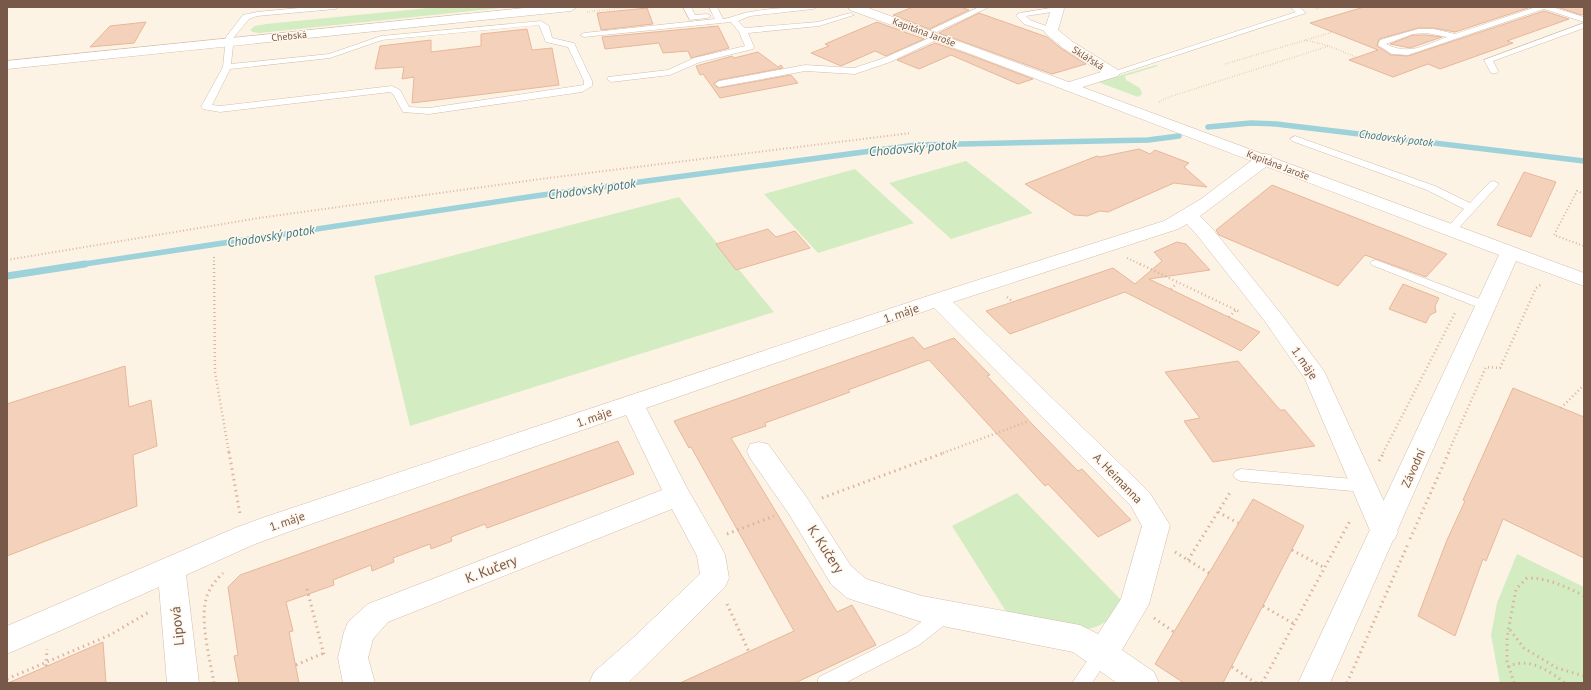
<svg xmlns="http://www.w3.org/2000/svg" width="1591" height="690" viewBox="0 0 1591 690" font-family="'PT Sans',sans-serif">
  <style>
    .green { fill: #d3ecc2 }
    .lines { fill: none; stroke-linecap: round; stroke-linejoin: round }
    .stream-far1 { stroke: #9dd2db; stroke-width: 5.5 }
    .stream { stroke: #9dd2db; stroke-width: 7 }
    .building { fill: #f4d1ba; stroke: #e8b79a }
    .service-casing { stroke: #d2bdac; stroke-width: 1 }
    .minor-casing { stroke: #d2bdac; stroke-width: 1 }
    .tertiary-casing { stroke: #d2bdac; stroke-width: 1 }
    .path-far3 { stroke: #dab49d; stroke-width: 1.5; stroke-dasharray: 0.5 2; stroke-linecap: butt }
    .path-far2 { stroke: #dab49d; stroke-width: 2; stroke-dasharray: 1 2.5; stroke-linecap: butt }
    .path-far1 { stroke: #dab49d; stroke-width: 2.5; stroke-dasharray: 1 3; stroke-linecap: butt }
    .path { stroke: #dab49d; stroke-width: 3; stroke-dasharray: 1.5 4; stroke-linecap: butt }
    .service { fill: #fff; fill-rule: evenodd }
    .minor { fill: #fff; fill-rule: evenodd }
    .tertiary { fill: #fff; fill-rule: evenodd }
    .labels { text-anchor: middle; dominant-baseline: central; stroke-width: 3; stroke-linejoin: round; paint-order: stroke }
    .far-street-label { font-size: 10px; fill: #785848; stroke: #fff7ec }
    .far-water-label { font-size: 11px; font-style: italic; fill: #3e7b85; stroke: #fff7ec }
    .street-label { font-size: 12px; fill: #785848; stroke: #fff7ec }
    .water-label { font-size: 13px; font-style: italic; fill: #3e7b85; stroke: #fff7ec }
    .near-street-label { font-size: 14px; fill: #785848; stroke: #fff7ec }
  </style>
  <rect width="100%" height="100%" fill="#fdf3e4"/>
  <path class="green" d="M 439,7 L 511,7 L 259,33 L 253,32 L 250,30 L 255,26 L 266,24 Z
    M 1156,65 L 1158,66 L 1125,76 L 1126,80 L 1140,88 L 1142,94 L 1138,97 L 1098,82 Z
    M 966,161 L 1033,213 L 951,239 L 889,183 Z
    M 855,169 L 914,223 L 818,253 L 764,194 Z
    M 679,197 L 774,312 L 410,426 L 374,276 Z
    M 1017,493 L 1122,601 C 1113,616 1105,627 1086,629 L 1007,613 L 952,526 Z
    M 1517,554 L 1584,587 L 1584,683 L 1500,683 L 1491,635 L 1497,603 Z"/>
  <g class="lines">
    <path class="stream-far1" d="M 1208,127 L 1251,123 L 1276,124 L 1584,161
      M 78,265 L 535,196 L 916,145 L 1148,140 L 1179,136"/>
    <path class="stream" d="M 7,276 L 85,264"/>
  </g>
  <path class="building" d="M 913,7 L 961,7 L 969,10 L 929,29 L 893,15 Z
    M 1364,7 L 1531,7 L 1455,32 L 1434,28 L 1418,28 L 1379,39 L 1377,46 L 1391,55 L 1408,56 L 1544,11 L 1569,19 L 1507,41 L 1513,43 L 1440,69 L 1428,64 L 1393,77 L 1349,60 L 1378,50 L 1310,23 Z
    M 1557,7 L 1584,7 L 1584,14 L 1581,15 Z
    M 647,8 L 653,24 L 601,30 L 597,13 Z
    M 979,13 L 1047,37 L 1062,49 L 1086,64 L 1052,74 L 939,33 Z
    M 146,22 L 134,43 L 90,47 L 110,26 Z
    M 877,22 L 924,39 L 886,56 L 875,51 L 841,66 L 811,53 L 829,46 L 825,44 Z
    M 718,26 L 729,48 L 691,58 L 688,51 L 663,53 L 659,43 L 605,49 L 602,37 Z
    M 527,29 L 532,50 L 552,48 L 559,85 L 412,103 L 414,77 L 402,79 L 404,67 L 375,69 L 380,46 L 431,40 L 431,52 L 481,46 L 481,34 Z
    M 1413,35 L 1426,35 L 1442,37 L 1410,48 L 1390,44 Z
    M 935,43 L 967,54 L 1033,79 L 1018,84 L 951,55 L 919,69 L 897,60 Z
    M 758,52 L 778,67 L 781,65 L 783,68 L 719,80 L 714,83 L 714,85 L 719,88 L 791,75 L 798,83 L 720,98 L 703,74 L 700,75 L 696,66 L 732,56 L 734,58 Z
    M 1139,149 L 1150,154 L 1155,150 L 1189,163 L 1184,167 L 1207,187 L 1174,183 L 1108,212 L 1100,211 L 1087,216 L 1074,215 L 1025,184 L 1097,156 L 1100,157 Z
    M 1524,172 L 1556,182 L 1531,237 L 1497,225 Z
    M 1272,185 L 1402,236 L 1447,254 L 1426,277 L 1365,255 L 1338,286 L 1219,235 L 1216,230 Z
    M 768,229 L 776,237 L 795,231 L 810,248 L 736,270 L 716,244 Z
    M 1177,242 L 1186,244 L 1210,270 L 1149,279 L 1260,332 L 1241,351 L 1125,292 L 1010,334 L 986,311 L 1113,268 L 1135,284 L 1162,261 L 1154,252 Z
    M 1403,284 L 1439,298 L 1435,306 L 1436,312 L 1430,315 L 1426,323 L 1389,309 Z
    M 913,337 L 924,349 L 954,338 L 990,375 L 987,376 L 1034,426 L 1078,471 L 1082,469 L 1131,520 L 1098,537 L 1048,484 L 1045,486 L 929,360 L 848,390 L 850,392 L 765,423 L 766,426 L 731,438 L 837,612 L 852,605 L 876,645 L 795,683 L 680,683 L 794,631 L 691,447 L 689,448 L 674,421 Z
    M 1238,361 L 1280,410 L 1285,410 L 1315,446 L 1213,462 L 1184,421 L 1200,418 L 1165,372 Z
    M 125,366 L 129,407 L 151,400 L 157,446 L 133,455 L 137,506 L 7,556 L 7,404 Z
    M 1513,388 L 1584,417 L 1584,558 L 1503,519 L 1486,561 L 1483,559 L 1455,636 L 1418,616 L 1447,540 L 1465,501 L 1463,500 Z
    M 618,441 L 634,474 L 487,528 L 485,524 L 451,537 L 452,541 L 431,549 L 430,544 L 393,558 L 394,562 L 372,571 L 371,565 L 333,580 L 334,585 L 286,602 L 293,631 L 289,632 L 299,683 L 239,683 L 234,656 L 238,655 L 228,587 L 240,575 Z
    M 1253,499 L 1304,526 L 1223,683 L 1184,683 L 1155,664 Z
    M 103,642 L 106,683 L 8,683 Z"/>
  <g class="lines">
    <defs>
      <path id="service" d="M 310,7 L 339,7 L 335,9 L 257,16 L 249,19 L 234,37 L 231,64 L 329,54 L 381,36 L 541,21 L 549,26 L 552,38 L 574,43 L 592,81 L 592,86 L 582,92 L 429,114 L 403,112 L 393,94 L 390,92 L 220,112 L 203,109 L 201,107 L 223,67 L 226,37 L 243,15 L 257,12 ZM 539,25 L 546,42 L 568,47 L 584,81 L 584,85 L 429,108 L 409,107 L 400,90 L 392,86 L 220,106 L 212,105 L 230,69 L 330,58 L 382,40 Z
        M 683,7 L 691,7 L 695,15 L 707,14 L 711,16 L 707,18 L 690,20 Z
        M 709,7 L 717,7 L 723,19 C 732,18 741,13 750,12 C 772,8 794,7 817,7 L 813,9 L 750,16 L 738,21 L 745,28 L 818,22 L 850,13 L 854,15 L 819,26 L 748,33 L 754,47 L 753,49 L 700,62 L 670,75 L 611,82 L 607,79 L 608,77 L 668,70 L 694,58 L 745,46 L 739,32 L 731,22 L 584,37 L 580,35 L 584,33 L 715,19 Z
        M 979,7 L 989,7 L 937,32 L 930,30 Z
        M 1057,7 L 1062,9 L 1058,11 L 1026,16 L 1030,20 L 1054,29 L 1055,31 L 1051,33 L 1024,24 L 1016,15 L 1020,13 Z
        M 1290,7 L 1299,7 L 1306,13 L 1116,75 L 1113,76 L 1109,73 L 1296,12 Z
        M 1536,7 L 1552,7 L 1584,17 L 1584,22 L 1544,9 L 1408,55 L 1392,54 L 1378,45 L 1380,40 L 1418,29 L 1434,29 L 1455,34 ZM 1426,33 L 1447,37 C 1425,45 1409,56 1386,44 L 1413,34 Z
        M 1584,23 L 1584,28 L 1493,61 L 1498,71 L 1497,73 L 1491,73 L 1484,60 Z
        M 936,35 L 943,37 L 890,62 L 855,74 L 805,71 L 719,87 L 715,84 L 719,81 L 805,65 L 854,68 L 884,58 Z
        M 1295,136 L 1435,186 L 1470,203 L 1490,182 L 1494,181 L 1499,184 L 1455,232 L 1451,233 L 1445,230 L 1464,209 L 1427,190 L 1292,141 L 1290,139 Z
        M 1376,260 L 1490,303 L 1492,306 L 1490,309 L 1482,309 L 1372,265 L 1370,263 L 1372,261 Z
        M 1241,469 L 1364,480 L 1369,482 L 1372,486 L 1369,490 L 1364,492 L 1241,481 L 1236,479 L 1233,475 L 1236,471 Z
        M 945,606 L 951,608 L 954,614 L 951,620 L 919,645 L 845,683 L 817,683 L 819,677 L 907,633 L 939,608 Z
        M 1102,646 L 1108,648 L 1111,654 L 1092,683 L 1072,683 L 1096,648 Z"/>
      <path id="minor" d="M 1049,7 L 1063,7 L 1064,9 L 1058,30 L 1073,42 L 1118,70 L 1120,73 L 1118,76 L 1076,89 L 1066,89 L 1064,86 L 1066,83 L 1101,72 L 1063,48 L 1046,34 L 1044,31 L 1051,10 Z
        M 1265,154 L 1271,155 L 1273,159 L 1271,163 L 1200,216 L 1211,227 L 1278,310 L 1324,371 L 1398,532 L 1394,540 L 1384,543 L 1374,540 L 1305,379 L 1264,320 L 1197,235 L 1187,224 L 1178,229 L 953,302 L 1149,492 L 1170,525 L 1149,604 L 1122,650 L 1154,672 L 1159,683 L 1117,683 L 1073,652 L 922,622 L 847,598 L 831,584 L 789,514 L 750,458 L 747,451 L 750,444 L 759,442 L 768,444 L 807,498 L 851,566 L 866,579 L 922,596 L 1080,625 L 1098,634 L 1121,599 L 1142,526 L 1131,506 L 934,308 L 646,408 L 687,488 L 721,547 L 725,555 L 729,578 L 725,587 L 628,683 L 589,683 L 594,672 L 634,637 L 700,574 L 697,556 L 672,509 L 388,622 L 373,639 L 368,658 L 375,683 L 343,683 L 338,658 L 344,632 L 348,622 L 368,604 L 662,490 L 626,415 L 288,532 L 255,544 L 186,575 L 199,683 L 167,683 L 159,587 L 7,654 L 7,626 L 235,528 L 268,516 L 931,295 L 1164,221 L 1201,199 L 1259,155 Z"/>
      <path id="tertiary" d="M 534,7 L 577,7 L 571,11 L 7,69 L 7,61 Z
        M 848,7 L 866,7 L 1584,273 L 1584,286 L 1516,261 L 1330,683 L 1298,683 L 1499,255 L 968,53 L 850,10 Z"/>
    </defs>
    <use href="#service" class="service-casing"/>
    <use href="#minor" class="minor-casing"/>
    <use href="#tertiary" class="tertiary-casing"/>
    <path class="path-far3" d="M 1362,7 L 1364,8
      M 1316,9 L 1324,7
      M 587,12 L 631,7
      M 1305,40 L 1329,46 L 1356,57
      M 1225,64 L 1333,32
      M 1159,102 L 1169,97 L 1329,46"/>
    <path class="path-far2" d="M 1584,194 L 1577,191 L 1554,235 L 1584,246
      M 214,257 L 214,265
      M 1127,258 L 1142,265
      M 7,260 L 259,218 L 548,178 L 911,133"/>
    <path class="path-far1" d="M 214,264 L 215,372 L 229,453
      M 1140,264 L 1240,312
      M 1171,289 L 1177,283
      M 1007,297 L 1013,302
      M 1229,317 L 1236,310
      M 1561,408 L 1584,385
      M 943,453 L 1029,421
      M 1383,453 L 1456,311
      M 1448,453 L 1486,367 L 1500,368 L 1536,288 L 1542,284"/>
    <path class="path" d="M 229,452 L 240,514
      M 1379,461 L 1384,452
      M 822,498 L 946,452
      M 1218,512 L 1238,523
      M 727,534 L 774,516
      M 1410,539 L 1449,452
      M 1292,550 L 1325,568
      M 1175,552 L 1209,573
      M 1188,560 L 1231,491
      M 307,589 L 324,655
      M 727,604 L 749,652
      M 1263,606 L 1294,624
      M 1154,618 L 1174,632
      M 1510,630 L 1524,648 L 1557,668 L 1584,676
      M 296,665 L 324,653
      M 46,666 L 47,649
      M 1232,667 L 1256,683
      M 1508,667 C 1527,656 1550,671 1565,683
      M 7,679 L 110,635 L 149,612
      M 214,683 C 210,659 199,619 207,596 C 210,587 216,580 223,573
      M 1262,683 L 1351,519
      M 1347,683 L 1408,544
      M 1514,683 L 1507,661 L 1507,637 L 1516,589 L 1527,578 C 1548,578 1565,586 1584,596"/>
    <use href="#service" class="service"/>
    <use href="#minor" class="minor"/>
    <use href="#tertiary" class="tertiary"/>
  </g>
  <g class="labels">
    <g class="far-street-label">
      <text transform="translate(924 32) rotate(20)">Kapitána Jaroše</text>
      <text transform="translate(289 36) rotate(-6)">Chebská</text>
      <text transform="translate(1088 58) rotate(32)">Sklářská</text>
      <text transform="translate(1278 165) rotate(21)">Kapitána Jaroše</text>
    </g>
    <g class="far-water-label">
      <text transform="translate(1396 138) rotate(7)">Chodovský potok</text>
    </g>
    <g class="street-label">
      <text transform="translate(901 313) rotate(-19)">1. máje</text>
      <text transform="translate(1305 363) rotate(56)">1. máje</text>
      <text transform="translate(594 417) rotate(-19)">1. máje</text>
      <text transform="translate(1413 468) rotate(-66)">Závodní</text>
      <text transform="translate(1118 478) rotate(46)">A. Heimanna</text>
      <text transform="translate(287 521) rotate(-19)">1. máje</text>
    </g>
    <g class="water-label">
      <text transform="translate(913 148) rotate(-5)">Chodovský potok</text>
      <text transform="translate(592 189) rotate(-8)">Chodovský potok</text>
      <text transform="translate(271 236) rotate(-9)">Chodovský potok</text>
    </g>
    <g class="near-street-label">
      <text transform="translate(826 549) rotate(57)">K. Kučery</text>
      <text transform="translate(491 569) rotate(-21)">K. Kučery</text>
      <text transform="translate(177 626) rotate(-96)">Lipová</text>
    </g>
  </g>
  <rect width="1591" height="690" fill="none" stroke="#785848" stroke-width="16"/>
</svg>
